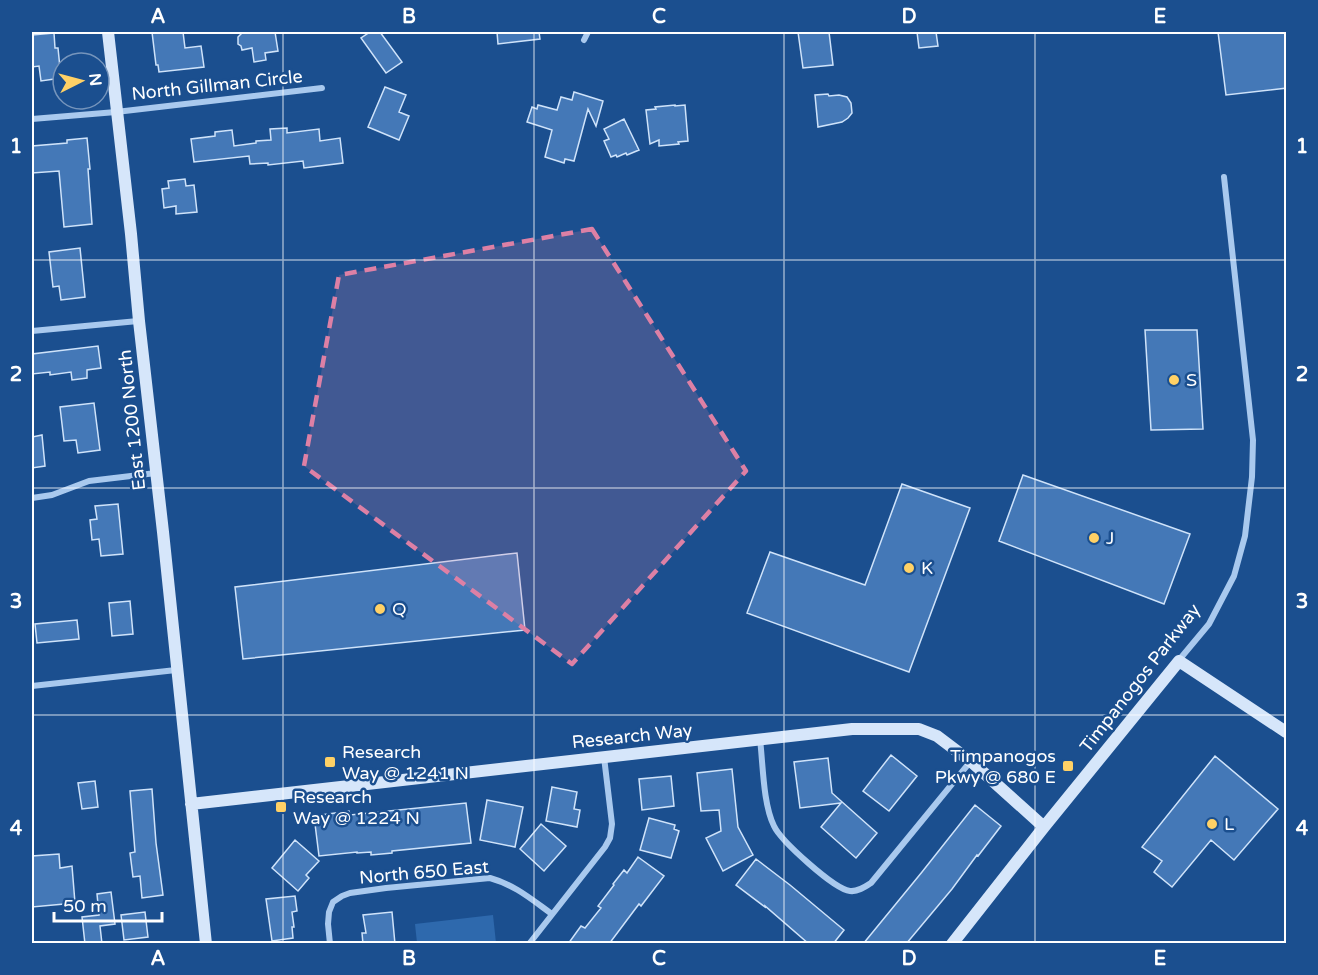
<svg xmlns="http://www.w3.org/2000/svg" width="1318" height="975" viewBox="0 0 1318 975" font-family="'Varela Round',sans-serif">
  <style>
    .park { fill: #2e69ad }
    .building { fill: #4478b7; stroke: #cfe3fa; stroke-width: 1.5 }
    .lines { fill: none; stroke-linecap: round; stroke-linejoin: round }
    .street { stroke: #a9c9ee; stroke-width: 6 }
    .secondary { stroke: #d6e6fa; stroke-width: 12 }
    .marked { fill: #dd80a5; fill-opacity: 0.2; stroke: #dd80a5; stroke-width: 4.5; stroke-dasharray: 12 8; stroke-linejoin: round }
    .grid { fill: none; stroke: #fff; stroke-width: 1.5; stroke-opacity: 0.55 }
    .poi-dot { fill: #ffd166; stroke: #1b4f8f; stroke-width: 2 }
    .labels { text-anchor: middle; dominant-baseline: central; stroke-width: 5; stroke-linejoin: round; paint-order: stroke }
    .street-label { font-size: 18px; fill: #fff; stroke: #1b4f8f }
    .poi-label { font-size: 18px; fill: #fff; stroke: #1b4f8f; text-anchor: start }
    .neatline { fill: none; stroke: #fff; stroke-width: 2 }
    .grid-label { font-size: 20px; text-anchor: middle; font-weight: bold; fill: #fff }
  </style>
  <rect width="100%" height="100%" fill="#1b4f8f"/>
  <path class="park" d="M 493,915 L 496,943 L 417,943 L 415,924 Z"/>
  <path class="building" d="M 152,32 L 183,32 L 185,48 L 201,46 L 204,67 L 159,72 L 158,65 L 156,65 Z
    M 243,32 L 275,32 L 278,51 L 265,53 L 266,60 L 254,62 L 252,48 L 242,50 L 241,46 L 238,44 L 238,37 Z
    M 370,32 L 380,32 L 402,62 L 386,73 L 361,38 Z
    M 497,32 L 539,32 L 540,39 L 498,44 Z
    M 798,32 L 829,32 L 833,65 L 803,68 Z
    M 917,32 L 936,32 L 938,46 L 919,48 Z
    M 1218,32 L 1287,32 L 1287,88 L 1226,95 Z
    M 54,33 L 55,48 L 58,48 L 61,78 L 41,81 L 39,66 L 32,67 L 32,35 Z
    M 385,87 L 406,95 L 399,112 L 409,116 L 399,140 L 368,127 Z
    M 574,92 L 603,101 L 596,126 L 588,109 L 574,161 L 565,159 L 564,163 L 545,157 L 552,130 L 527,122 L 532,107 L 537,109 L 538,105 L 557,110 L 561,97 L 572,100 Z
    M 828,94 L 829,96 L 839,95 L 847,97 L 851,103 L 852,113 L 848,118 L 842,122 L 818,127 L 815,95 Z
    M 675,105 L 675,106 L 685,105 L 688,141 L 678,142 L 679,144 L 659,146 L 659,140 L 650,144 L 646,110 L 656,109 L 655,107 Z
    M 624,119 L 639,150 L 627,155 L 626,153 L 617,157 L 616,155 L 611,157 L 604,141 L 609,139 L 604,129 Z
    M 287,128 L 287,133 L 319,129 L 320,141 L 340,138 L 343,163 L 304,168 L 303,161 L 268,165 L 268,163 L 250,164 L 249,156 L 194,162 L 191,139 L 215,136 L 215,132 L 232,130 L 234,146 L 256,143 L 256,141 L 271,140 L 270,129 Z
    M 87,138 L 90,169 L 88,169 L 92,224 L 64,227 L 59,171 L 32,173 L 32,146 L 67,143 L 67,140 Z
    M 185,179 L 186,186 L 194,185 L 197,212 L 176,214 L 176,206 L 164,208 L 162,189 L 169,188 L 168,181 Z
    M 80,248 L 85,297 L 61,300 L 59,286 L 53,287 L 49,252 Z
    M 1145,330 L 1197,330 L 1203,429 L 1151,430 Z
    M 98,346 L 101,368 L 87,370 L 87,378 L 72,380 L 71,372 L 50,375 L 50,372 L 32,374 L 32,354 Z
    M 94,403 L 100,450 L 78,453 L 76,440 L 64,441 L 60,407 Z
    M 42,435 L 45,466 L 32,468 L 32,437 Z
    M 1023,475 L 1190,534 L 1164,604 L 999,541 Z
    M 902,484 L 970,508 L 909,672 L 747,613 L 770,552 L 865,585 Z
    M 118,504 L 123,554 L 101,556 L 99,539 L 92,540 L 90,520 L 97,519 L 95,506 Z
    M 517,553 L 525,630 L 243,659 L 235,587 Z
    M 130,601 L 133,634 L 112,636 L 109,603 Z
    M 77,620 L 79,639 L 37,643 L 35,624 Z
    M 891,755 L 917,776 L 889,811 L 863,791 Z
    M 1215,756 L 1278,809 L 1234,860 L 1211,840 L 1172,887 L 1154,872 L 1162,861 L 1142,847 Z
    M 828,758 L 832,793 L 877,833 L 856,858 L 821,827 L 841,803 L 800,808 L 794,762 Z
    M 732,769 L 738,827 L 753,855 L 723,871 L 706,838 L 721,831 L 719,810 L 701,811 L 697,773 Z
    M 671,776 L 674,806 L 642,810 L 639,779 Z
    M 95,781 L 98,807 L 82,809 L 78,783 Z
    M 552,787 L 577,792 L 574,809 L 580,810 L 577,827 L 546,821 Z
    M 152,789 L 156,843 L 163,895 L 142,898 L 140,876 L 133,877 L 130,853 L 135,852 L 130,791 Z
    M 487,800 L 523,807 L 515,847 L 480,840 Z
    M 466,803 L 471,843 L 392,851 L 392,853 L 371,855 L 371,852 L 357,853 L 357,852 L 319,856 L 314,816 L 349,811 L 350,815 Z
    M 975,805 L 1001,826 L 978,856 L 977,855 L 952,889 L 906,944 L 863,944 L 922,872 Z
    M 649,818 L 675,825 L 674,829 L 679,831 L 671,858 L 640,850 Z
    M 541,824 L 566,846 L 544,871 L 520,849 Z
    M 295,840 L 319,861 L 306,875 L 309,878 L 298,891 L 272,868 Z
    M 59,854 L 60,868 L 72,866 L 75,903 L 32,907 L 32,856 Z
    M 638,857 L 664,876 L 641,906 L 639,904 L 609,944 L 568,944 L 581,926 L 585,928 L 601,908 L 598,906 L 614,885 L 613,884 L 624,870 L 627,873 Z
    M 756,859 L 790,885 L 844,930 L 833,944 L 809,944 L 765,906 L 765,907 L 736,885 Z
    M 111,892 L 115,924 L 100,926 L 102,944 L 85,944 L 82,917 L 99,915 L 97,894 Z
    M 295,896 L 297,911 L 292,912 L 294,927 L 292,927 L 293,938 L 272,941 L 266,899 Z
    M 145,912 L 148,937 L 124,940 L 121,915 Z
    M 392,912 L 395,944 L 363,944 L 362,933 L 366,933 L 363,915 Z"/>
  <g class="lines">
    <path class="street" d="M 584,40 L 588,32
      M 32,119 L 116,112 L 322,88
      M 32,331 L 138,321
      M 32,498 L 52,495 L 89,481 L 156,473
      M 1179,660 L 1209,624 L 1234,576 L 1245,536 L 1252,477 L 1253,440 L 1224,177
      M 32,686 L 176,670
      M 760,739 C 763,764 763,804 774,826 C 781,841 834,889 850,891 C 858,892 865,887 871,883 L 970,762
      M 330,944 L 328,924 L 329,912 L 333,902 L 342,896 L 350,893 L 386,888 L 490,878 C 515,885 531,899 552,914
      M 529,944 L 605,847 L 610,838 L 612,824 L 604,757"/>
    <path class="secondary" d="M 108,32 L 131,234 L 139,321 L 163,532 L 206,944
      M 191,804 L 852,729 L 919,729 L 937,736 L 974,764 L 1044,827
      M 952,944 L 1044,827 L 1179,661 L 1286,732"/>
  </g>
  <path class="marked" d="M 592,229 L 746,471 L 572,664 L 304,466 L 339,275 Z"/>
  <path class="grid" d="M 283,32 L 283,944M 534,32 L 534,944M 784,32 L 784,944M 1035,32 L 1035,944M 32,260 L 1286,260M 32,488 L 1286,488M 32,715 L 1286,715"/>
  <g class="poi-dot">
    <circle cx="1174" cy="380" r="6"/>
    <circle cx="1094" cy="538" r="6"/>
    <circle cx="909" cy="568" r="6"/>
    <circle cx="380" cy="609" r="6"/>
    <rect x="324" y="756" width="12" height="12" rx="3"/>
    <rect x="1062" y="760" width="12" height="12" rx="3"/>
    <rect x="275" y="801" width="12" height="12" rx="3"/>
    <circle cx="1212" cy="824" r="6"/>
  </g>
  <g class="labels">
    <g class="street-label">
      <text transform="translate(217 85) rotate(-6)">North Gillman Circle</text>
      <text transform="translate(132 420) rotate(-96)">East 1200 North</text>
      <text transform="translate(1140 678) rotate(-52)">Timpanogos Parkway</text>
      <text transform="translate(632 736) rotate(-6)">Research Way</text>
      <text transform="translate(424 872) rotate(-5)">North 650 East</text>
    </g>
    <g class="poi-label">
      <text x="1186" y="380">S</text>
      <text x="1106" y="538">J</text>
      <text x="921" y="568">K</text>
      <text x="392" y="609">Q</text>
      <text x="342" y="752">Research<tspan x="342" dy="21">Way @ 1241 N</tspan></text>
      <text x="1056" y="756" text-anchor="end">Timpanogos<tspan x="1056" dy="21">Pkwy @ 680 E</tspan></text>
      <text x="293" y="797">Research<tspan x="293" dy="21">Way @ 1224 N</tspan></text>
      <text x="1224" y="824">L</text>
    </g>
  </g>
  <rect width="1318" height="975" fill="none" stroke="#1b4f8f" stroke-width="66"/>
  <g transform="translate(81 81) rotate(84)"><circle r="28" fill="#1b4f8f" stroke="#7695bc" stroke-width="1.5"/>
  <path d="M0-4.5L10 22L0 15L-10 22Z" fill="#ffd166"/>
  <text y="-9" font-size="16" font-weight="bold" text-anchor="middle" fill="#ffffff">N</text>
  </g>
  <path d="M54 912v9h108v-9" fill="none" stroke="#ffffff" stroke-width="3"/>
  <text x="63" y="912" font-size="18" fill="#ffffff" stroke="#1b4f8f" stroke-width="4.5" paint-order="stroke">50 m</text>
  <rect x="33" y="33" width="1252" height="909" class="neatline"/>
  <g class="grid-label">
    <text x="158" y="23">A</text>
    <text x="409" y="23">B</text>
    <text x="659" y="23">C</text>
    <text x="909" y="23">D</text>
    <text x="1160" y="23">E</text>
    <text x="16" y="153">1</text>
    <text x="1302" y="153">1</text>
    <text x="16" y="381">2</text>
    <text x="1302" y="381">2</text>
    <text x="16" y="608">3</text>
    <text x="1302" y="608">3</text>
    <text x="16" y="835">4</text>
    <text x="1302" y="835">4</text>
    <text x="158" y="965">A</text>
    <text x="409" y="965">B</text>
    <text x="659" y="965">C</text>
    <text x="909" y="965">D</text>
    <text x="1160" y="965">E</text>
  </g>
</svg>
